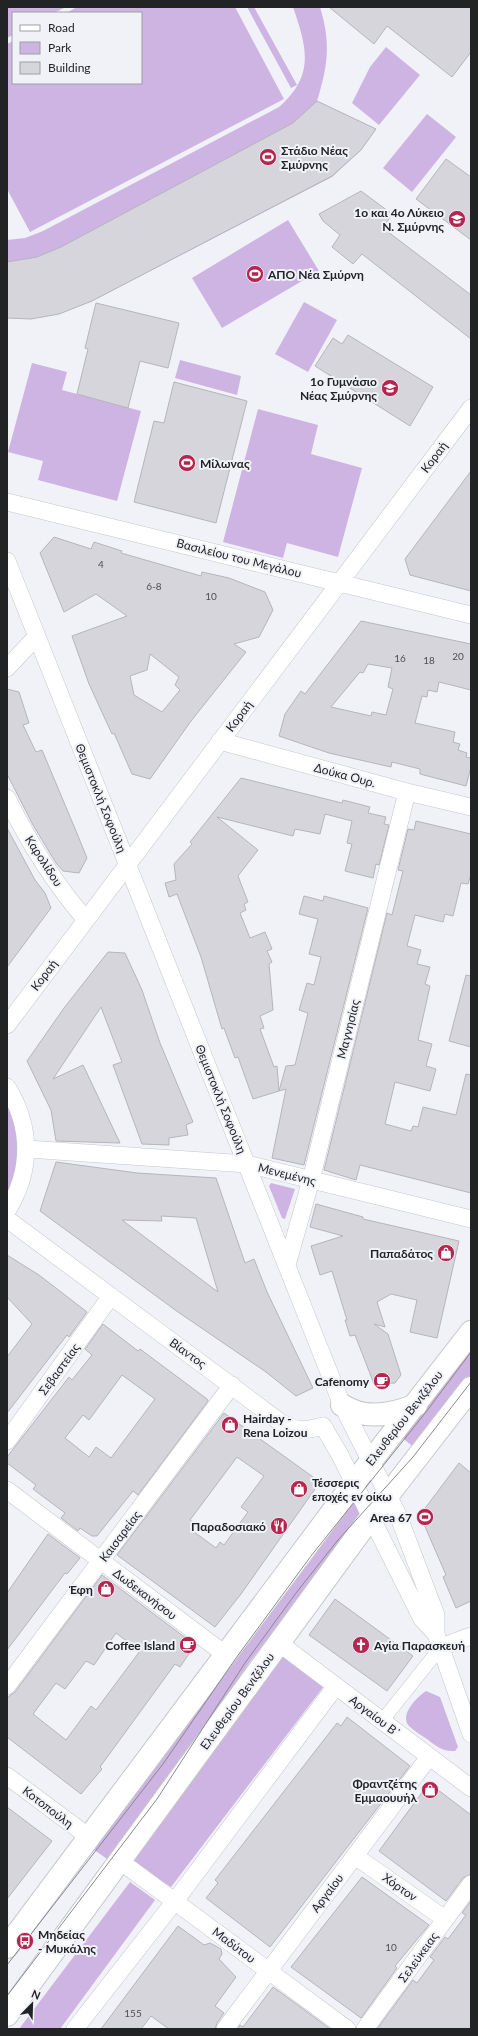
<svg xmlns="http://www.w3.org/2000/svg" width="478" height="2036" viewBox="0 0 478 2036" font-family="Lato,sans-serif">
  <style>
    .green { fill: #ceb4e3 }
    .building { fill: #d5d5db; stroke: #b5b5ba; fill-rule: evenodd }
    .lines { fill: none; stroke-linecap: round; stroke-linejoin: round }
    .pedestrian-casing { stroke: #c4c6cc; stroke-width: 14 }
    .minor-casing { stroke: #c4c6cc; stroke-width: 18 }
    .secondary-casing { stroke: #c4c6cc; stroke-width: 24 }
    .pedestrian { stroke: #fff; stroke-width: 13 }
    .minor { stroke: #fff; stroke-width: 17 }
    .secondary { stroke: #fff; stroke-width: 22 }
    .tram { stroke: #888a8e; stroke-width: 1 }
    .labels { text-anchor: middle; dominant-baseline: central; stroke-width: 4; stroke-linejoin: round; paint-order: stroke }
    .number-label { font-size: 10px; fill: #4f5052 }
    .poi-label { font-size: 12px; font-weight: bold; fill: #222325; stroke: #f0f2f8; text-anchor: end }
    .street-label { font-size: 12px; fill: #222325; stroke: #f0f2f8 }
  </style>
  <rect width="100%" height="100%" fill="#f0f2f8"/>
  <path class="green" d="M 7,7 L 66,7 L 54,13 L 13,13 L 13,35 L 7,38 Z
    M 77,7 L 235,7 L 284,99 L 30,232 L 7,189 L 7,44 L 13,41 L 13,83 L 141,83 L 141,13 L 66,13 Z
    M 247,7 L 254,7 L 297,85 L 291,88 Z
    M 293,7 L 320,7 C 331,43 328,65 317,101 L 376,129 L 361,150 L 332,177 L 92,301 C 61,313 42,319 7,318 L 7,240 L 25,238 L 43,231 L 279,107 C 315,75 307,48 293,7 Z
    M 386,47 L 420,75 L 379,125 L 352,103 L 370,67 Z
    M 427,114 L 456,137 L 412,192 L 383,168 Z
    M 288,220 L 319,271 L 222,328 L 192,278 Z
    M 304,302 L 337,320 L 308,372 L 275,354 Z
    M 180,360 L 241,376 L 237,395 L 175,378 Z
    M 32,363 L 67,372 L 62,390 L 141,411 L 117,501 L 38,480 L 43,461 L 8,452 Z
    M 258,409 L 318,425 L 311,454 L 362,468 L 338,557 L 287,543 L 283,558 L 223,542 Z
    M 7,1100 L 19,1138 L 16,1172 L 7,1194 Z
    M 271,1183 L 295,1189 L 285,1219 L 282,1218 L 269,1186 Z
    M 471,1336 L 471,1384 L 420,1452 L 396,1433 Z
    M 349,1495 L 364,1517 L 323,1566 L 249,1663 L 113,1863 L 87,1845 Z
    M 279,1651 L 324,1686 L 171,1887 L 129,1860 Z
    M 426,1691 L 440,1697 L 458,1747 L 455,1751 C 443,1752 436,1746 427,1739 C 421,1735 414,1731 409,1726 C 399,1715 417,1697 426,1691 Z
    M 130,1882 L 155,1900 L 60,2029 L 19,2029 Z"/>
  <path class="building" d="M 329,7 L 471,7 L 471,52 L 452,77 L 387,26 L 374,44 Z
    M 317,101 L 376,129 L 361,150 L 332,176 L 92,301 L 59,314 L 31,319 L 7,318 L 7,262 L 37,257 L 61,247 L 293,123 Z
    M 446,159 L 471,177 L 471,240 L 416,199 Z
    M 361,191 L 392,214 L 383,228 L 471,295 L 471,339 L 362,254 L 353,264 L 332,247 L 340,235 L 323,221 L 319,214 Z
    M 96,303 L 179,323 L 168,368 L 140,361 L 128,408 L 77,394 L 88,349 L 85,348 Z
    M 348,335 L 433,387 L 410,426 L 315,366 L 333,338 L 342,344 Z
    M 174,382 L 247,401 L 216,523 L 134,502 L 154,421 L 164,423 Z
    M 471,471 L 471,591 L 410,575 L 405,559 Z
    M 54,537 L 91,549 L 94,542 L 122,551 L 121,553 L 201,576 L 202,572 L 229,578 L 265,592 L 273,610 L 259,637 L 234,644 L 246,652 L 191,721 L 150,779 L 132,774 L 114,733 L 112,734 L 89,684 L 72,636 L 127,616 L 96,594 L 64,612 L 40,553 ZM 150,654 L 179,677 L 175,685 L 180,690 L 162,712 L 134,695 L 130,676 L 147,670 Z
    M 361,621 L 471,644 L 471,690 L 439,682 L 437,692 L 428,690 L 427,697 L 422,696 L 415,723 L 455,732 L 453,742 L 460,744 L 458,750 L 467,753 L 466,757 L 471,758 L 471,767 L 466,786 L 420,774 L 420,769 L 392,762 L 391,767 L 329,753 L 279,736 L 285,714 L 301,691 L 305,694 ZM 368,664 L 392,668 L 388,687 L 393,689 L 386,715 L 372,712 L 371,716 L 331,707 L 360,672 L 363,673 Z
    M 7,689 L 19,692 L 29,723 L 23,725 L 36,752 L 42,750 L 76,831 L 87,858 L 79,873 L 63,871 L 56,863 L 33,825 L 7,774 Z
    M 241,778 L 342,803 L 343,800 L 370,807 L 368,813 L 386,817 L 384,824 L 389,825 L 379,865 L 376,864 L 373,878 L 345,871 L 352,844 L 347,843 L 352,821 L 325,814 L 320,834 L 295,829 L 293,836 L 217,817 L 258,850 L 238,876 L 248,902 L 244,904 L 246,910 L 240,913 L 250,938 L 265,932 L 272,949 L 267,951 L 272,962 L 269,964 L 273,1010 L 260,1016 L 264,1028 L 260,1029 L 274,1067 L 277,1066 L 279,1091 L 253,1099 L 238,1057 L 235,1058 L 224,1028 L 222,1029 L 201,957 L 177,894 L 169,897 L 165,883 L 176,880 L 174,864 L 192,844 L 190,842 Z
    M 416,821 L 471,834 L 471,874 L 468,884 L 461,883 L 453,916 L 445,914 L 443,922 L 415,915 L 407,946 L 421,950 L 417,964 L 430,967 L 425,984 L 430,986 L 418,1040 L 432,1044 L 426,1066 L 436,1069 L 430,1091 L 395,1082 L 385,1124 L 411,1131 L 413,1126 L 418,1127 L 423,1107 L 456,1115 L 466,1074 L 471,1075 L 471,1193 L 360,1165 L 356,1180 L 324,1170 L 387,913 L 392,915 L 403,871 L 398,870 L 408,829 L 414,830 Z
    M 7,828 L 35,880 L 45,893 L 51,908 L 7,967 Z
    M 304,896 L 323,901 L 324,896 L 368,908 L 304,1165 L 272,1158 L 286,1089 L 279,1091 L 286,1066 L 295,1065 L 308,1013 L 299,1010 L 307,983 L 314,985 L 321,957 L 309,954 L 318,919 L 299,914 Z
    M 108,952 L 125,953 L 142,990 L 160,1043 L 193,1122 L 186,1125 L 188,1135 L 169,1138 L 169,1145 L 142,1144 L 113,1065 L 122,1062 L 101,1007 L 53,1079 L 83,1065 L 120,1143 L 56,1141 L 51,1110 L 27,1061 L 64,1008 Z
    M 466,975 L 471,976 L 471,1047 L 449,1041 Z
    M 56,1162 L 137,1173 L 216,1178 L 245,1263 L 254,1259 L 267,1292 L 313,1388 L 296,1396 L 266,1372 L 178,1312 L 40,1211 ZM 161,1216 L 196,1218 L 218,1292 L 122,1220 L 162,1221 Z
    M 316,1204 L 363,1217 L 363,1219 L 459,1241 L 437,1338 L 410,1332 L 417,1300 L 391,1294 L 377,1302 L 385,1327 L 374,1324 L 388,1334 L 401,1375 L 395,1383 L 374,1384 L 355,1335 L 350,1336 L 345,1320 L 347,1320 L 332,1271 L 320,1275 L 311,1246 L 343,1236 L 310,1227 Z
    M 7,1255 L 39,1275 L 87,1312 L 69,1337 L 67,1335 L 7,1413 L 7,1357 L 32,1324 L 7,1297 Z
    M 103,1324 L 138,1351 L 140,1349 L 207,1399 L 208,1401 L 138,1495 L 133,1491 L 97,1536 L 92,1536 L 80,1528 L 78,1531 L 61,1518 L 65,1513 L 33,1489 L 36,1485 L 7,1463 L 7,1457 L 69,1377 L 72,1380 L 92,1355 L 85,1349 ZM 122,1375 L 155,1399 L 111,1458 L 96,1447 L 89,1457 L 65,1438 L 83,1415 L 89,1420 Z
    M 224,1413 L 320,1482 L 241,1594 L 215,1627 L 117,1555 ZM 237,1457 L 264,1476 L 241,1507 L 248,1512 L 224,1545 L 220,1542 L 216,1548 L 190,1529 L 194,1523 L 190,1520 Z
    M 459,1463 L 471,1473 L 471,1601 L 456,1608 L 443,1577 L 446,1575 L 420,1515 Z
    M 48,1534 L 80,1558 L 67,1574 L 65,1573 L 7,1650 L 7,1593 Z
    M 102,1575 L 195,1645 L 180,1667 L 175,1664 L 100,1767 L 102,1769 L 81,1794 L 7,1737 L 7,1698 L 15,1692 ZM 116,1633 L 140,1651 L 96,1710 L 91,1706 L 66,1740 L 33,1714 L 56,1683 L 65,1689 L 86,1661 L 94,1665 Z
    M 335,1599 L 413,1656 L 387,1691 L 309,1635 Z
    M 347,1717 L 410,1766 L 270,1947 L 206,1898 L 218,1883 L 215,1880 L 337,1723 L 341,1726 Z
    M 429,1783 L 471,1815 L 471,1874 L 463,1878 L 446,1901 L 379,1851 Z
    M 7,1807 L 52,1841 L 7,1899 Z
    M 362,1877 L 429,1925 L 395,1966 L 397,1968 L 361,2018 L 291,1967 Z
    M 471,1901 L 471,2029 L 377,2029 L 413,1980 L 417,1983 L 434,1960 L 430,1957 L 445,1937 L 448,1939 L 466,1915 L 462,1913 Z
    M 178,1926 L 204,1945 L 210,1943 L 221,1949 L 222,1954 L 219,1959 L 236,1977 L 215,2006 L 224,2013 L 217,2023 L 215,2029 L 169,2029 L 151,2016 L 141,2029 L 101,2029 Z
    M 273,1987 L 306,2011 L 330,2029 L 238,2029 L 240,2025 L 243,2027 Z"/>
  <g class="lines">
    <defs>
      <path id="pedestrian" d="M 382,1721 L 441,1647"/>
      <path id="minor" d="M 7,502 L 471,615
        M 7,561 L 342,1405 L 398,1515 L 436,1615 L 436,1634
        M 7,668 L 37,636
        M 220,741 L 407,792 L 471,807
        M 7,798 C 28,841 55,884 86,920
        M 7,1025 L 471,408
        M 7,1087 C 32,1127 32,1171 7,1211
        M 27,1149 L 247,1164 L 471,1219
        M 7,1219 L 280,1422 C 298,1432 304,1431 323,1426
        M 287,1265 L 311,1180 L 407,792
        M 323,1426 L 340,1455 L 422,1619 L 436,1634 L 471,1734
        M 7,1441 L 111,1296
        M 7,1490 L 226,1655
        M 279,1643 L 471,1788
        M 441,1647 L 471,1636
        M 7,1686 L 232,1385
        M 7,1776 L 89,1837
        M 355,1856 L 445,1919
        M 120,1861 L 347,2029
        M 75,2029 L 175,1901 L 336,1686
        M 225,2029 L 429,1757
        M 365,2029 L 471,1884"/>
      <path id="secondary" d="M 342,1405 C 364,1420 392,1415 416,1405
        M 7,1947 L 354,1483 L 471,1332
        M 7,2015 L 371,1517 L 471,1388"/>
    </defs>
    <use href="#pedestrian" class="pedestrian-casing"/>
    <use href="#minor" class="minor-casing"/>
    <use href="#secondary" class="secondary-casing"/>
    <use href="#pedestrian" class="pedestrian"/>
    <use href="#minor" class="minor"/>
    <use href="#secondary" class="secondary"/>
    <path class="tram" d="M 7,1965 L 163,1764 L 236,1658 L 311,1556 L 426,1412 L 471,1352
      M 7,1996 L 157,1799 L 245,1663 L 296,1593 L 338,1540 L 413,1457 L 471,1382"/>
  </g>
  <defs>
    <symbol id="stadium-disc" viewBox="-11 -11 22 22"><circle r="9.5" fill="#b6254d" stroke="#f0f2f8"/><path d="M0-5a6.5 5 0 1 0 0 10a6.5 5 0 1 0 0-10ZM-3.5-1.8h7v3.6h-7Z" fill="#fff"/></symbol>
    <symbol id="school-disc" viewBox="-11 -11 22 22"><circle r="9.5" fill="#b6254d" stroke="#f0f2f8"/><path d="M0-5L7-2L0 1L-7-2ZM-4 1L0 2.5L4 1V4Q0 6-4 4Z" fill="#fff"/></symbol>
    <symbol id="shop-disc" viewBox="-11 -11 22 22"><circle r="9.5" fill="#b6254d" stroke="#f0f2f8"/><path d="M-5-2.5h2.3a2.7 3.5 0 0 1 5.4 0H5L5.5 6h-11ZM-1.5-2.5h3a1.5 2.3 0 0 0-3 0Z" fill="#fff"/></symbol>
    <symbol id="cafe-disc" viewBox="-11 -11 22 22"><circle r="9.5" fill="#b6254d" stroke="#f0f2f8"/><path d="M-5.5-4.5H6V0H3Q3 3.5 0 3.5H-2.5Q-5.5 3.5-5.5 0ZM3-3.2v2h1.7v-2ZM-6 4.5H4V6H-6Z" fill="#fff"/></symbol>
    <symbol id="restaurant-disc" viewBox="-11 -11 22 22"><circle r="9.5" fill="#b6254d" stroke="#f0f2f8"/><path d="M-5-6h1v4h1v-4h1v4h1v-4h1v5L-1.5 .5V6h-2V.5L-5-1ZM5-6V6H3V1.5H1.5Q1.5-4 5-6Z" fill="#fff"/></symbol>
    <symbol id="church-disc" viewBox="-11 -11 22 22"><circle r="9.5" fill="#b6254d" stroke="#f0f2f8"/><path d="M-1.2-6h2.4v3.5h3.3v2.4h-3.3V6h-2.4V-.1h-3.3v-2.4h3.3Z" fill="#fff"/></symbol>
    <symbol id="bus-disc" viewBox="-11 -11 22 22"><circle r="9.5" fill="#b6254d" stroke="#f0f2f8"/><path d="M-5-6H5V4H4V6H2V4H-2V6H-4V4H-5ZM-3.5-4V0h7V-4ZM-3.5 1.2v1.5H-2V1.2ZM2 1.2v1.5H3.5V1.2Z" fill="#fff"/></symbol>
  </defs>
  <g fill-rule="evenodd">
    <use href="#stadium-disc" x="258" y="147" width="20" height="20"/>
    <use href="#school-disc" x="447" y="209" width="20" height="20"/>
    <use href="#stadium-disc" x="245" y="264" width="20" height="20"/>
    <use href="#school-disc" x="380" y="378" width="20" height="20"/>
    <use href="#stadium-disc" x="177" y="453" width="20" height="20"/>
    <use href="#shop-disc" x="436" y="1243" width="20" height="20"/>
    <use href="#cafe-disc" x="372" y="1371" width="20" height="20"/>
    <use href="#shop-disc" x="220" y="1415" width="20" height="20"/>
    <use href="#shop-disc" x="289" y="1479" width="20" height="20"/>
    <use href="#stadium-disc" x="415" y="1507" width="20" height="20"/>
    <use href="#restaurant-disc" x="269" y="1516" width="20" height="20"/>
    <use href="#shop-disc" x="96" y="1579" width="20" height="20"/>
    <use href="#cafe-disc" x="178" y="1635" width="20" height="20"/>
    <use href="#church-disc" x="351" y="1635" width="20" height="20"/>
    <use href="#shop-disc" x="420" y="1780" width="20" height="20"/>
    <use href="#bus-disc" x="15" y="1931" width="20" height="20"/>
  </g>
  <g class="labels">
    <g class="number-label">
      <text x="101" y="564">4</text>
      <text x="154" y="586">6-8</text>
      <text x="211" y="596">10</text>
      <text x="458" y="656">20</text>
      <text x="400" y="658">16</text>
      <text x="429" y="660">18</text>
      <text x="391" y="1947">10</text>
      <text x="133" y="2013">155</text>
    </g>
    <g class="poi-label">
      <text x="281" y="150" text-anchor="start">Στάδιο Νέας<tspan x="281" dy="14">Σμύρνης</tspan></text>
      <text x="444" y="212">1ο και 4ο Λύκειο<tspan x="444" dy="14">Ν. Σμύρνης</tspan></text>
      <text x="268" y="274" text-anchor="start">ΑΠΟ Νέα Σμύρνη</text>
      <text x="377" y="381">1ο Γυμνάσιο<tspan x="377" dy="14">Νέας Σμύρνης</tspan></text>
      <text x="200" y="463" text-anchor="start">Μίλωνας</text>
      <text x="433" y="1253">Παπαδάτος</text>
      <text x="369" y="1381">Cafenomy</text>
      <text x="243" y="1418" text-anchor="start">Hairday -<tspan x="243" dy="14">Rena Loizou</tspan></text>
      <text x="312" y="1482" text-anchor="start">Τέσσερις<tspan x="312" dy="14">εποχές εν οίκω</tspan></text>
      <text x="412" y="1517">Area 67</text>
      <text x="266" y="1526">Παραδοσιακό</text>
      <text x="93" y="1589">Έφη</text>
      <text x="175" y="1645">Coffee Island</text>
      <text x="374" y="1645" text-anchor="start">Αγία Παρασκευή</text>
      <text x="417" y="1783">Φραντζέτης<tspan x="417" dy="14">Εμμαουυήλ</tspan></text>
      <text x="38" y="1934" text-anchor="start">Μηδείας<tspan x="38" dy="14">- Μυκάλης</tspan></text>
    </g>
    <g class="street-label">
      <text transform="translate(434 457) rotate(-53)">Κοραή</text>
      <text transform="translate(239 558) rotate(14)">Βασιλείου του Μεγάλου</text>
      <text transform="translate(239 716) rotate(-53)">Κοραή</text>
      <text transform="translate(345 775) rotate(15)">Δούκα Ουρ.</text>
      <text transform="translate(101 798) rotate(68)">Θεμιστοκλή Σοφούλη</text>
      <text transform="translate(44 861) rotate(57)">Καρολίδου</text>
      <text transform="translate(44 975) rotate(-53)">Κοραή</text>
      <text transform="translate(348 1029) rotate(-76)">Μαγνησίας</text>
      <text transform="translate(221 1099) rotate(68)">Θεμιστοκλή Σοφούλη</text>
      <text transform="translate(287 1174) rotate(14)">Μενεμένης</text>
      <text transform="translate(188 1353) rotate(36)">Βίαντος</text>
      <text transform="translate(59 1369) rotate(-54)">Σεβαστείας</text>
      <text transform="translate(404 1418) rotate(-52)">Ελευθερίου Βενιζέλου</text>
      <text transform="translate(120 1536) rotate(-53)">Καισαρείας</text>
      <text transform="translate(145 1594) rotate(37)">Δωδεκανήσου</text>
      <text transform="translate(237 1701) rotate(-54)">Ελευθερίου Βενιζέλου</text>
      <text transform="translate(375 1716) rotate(37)">Αργαίου Β᾽</text>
      <text transform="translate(48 1807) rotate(37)">Κοτοπούλη</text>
      <text transform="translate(400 1887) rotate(35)">Χόρτον</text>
      <text transform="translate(327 1893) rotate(-53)">Αργαίου</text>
      <text transform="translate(234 1945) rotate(37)">Μαδύτου</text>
      <text transform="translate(418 1957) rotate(-54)">Σελεύκειας</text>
    </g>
  </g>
  <rect width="478" height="2036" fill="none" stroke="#222325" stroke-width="16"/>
  <rect x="12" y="12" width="130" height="72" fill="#f0f2f8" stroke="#9e9fa4"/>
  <rect x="20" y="25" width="20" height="6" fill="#ffffff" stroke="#9e9fa4"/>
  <text x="48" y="32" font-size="12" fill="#222325">Road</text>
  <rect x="20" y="42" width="20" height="12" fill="#ceb4e3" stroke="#9e9fa4"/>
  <text x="48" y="52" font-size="12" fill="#222325">Park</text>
  <rect x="20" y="62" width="20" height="12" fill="#d5d5db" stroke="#9e9fa4"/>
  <text x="48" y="72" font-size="12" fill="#222325">Building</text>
  <g transform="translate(32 2004) rotate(23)" stroke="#f0f2f8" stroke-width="3" paint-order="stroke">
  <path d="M0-3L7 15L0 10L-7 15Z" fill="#222325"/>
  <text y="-6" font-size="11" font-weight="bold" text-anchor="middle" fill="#222325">N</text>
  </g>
</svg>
